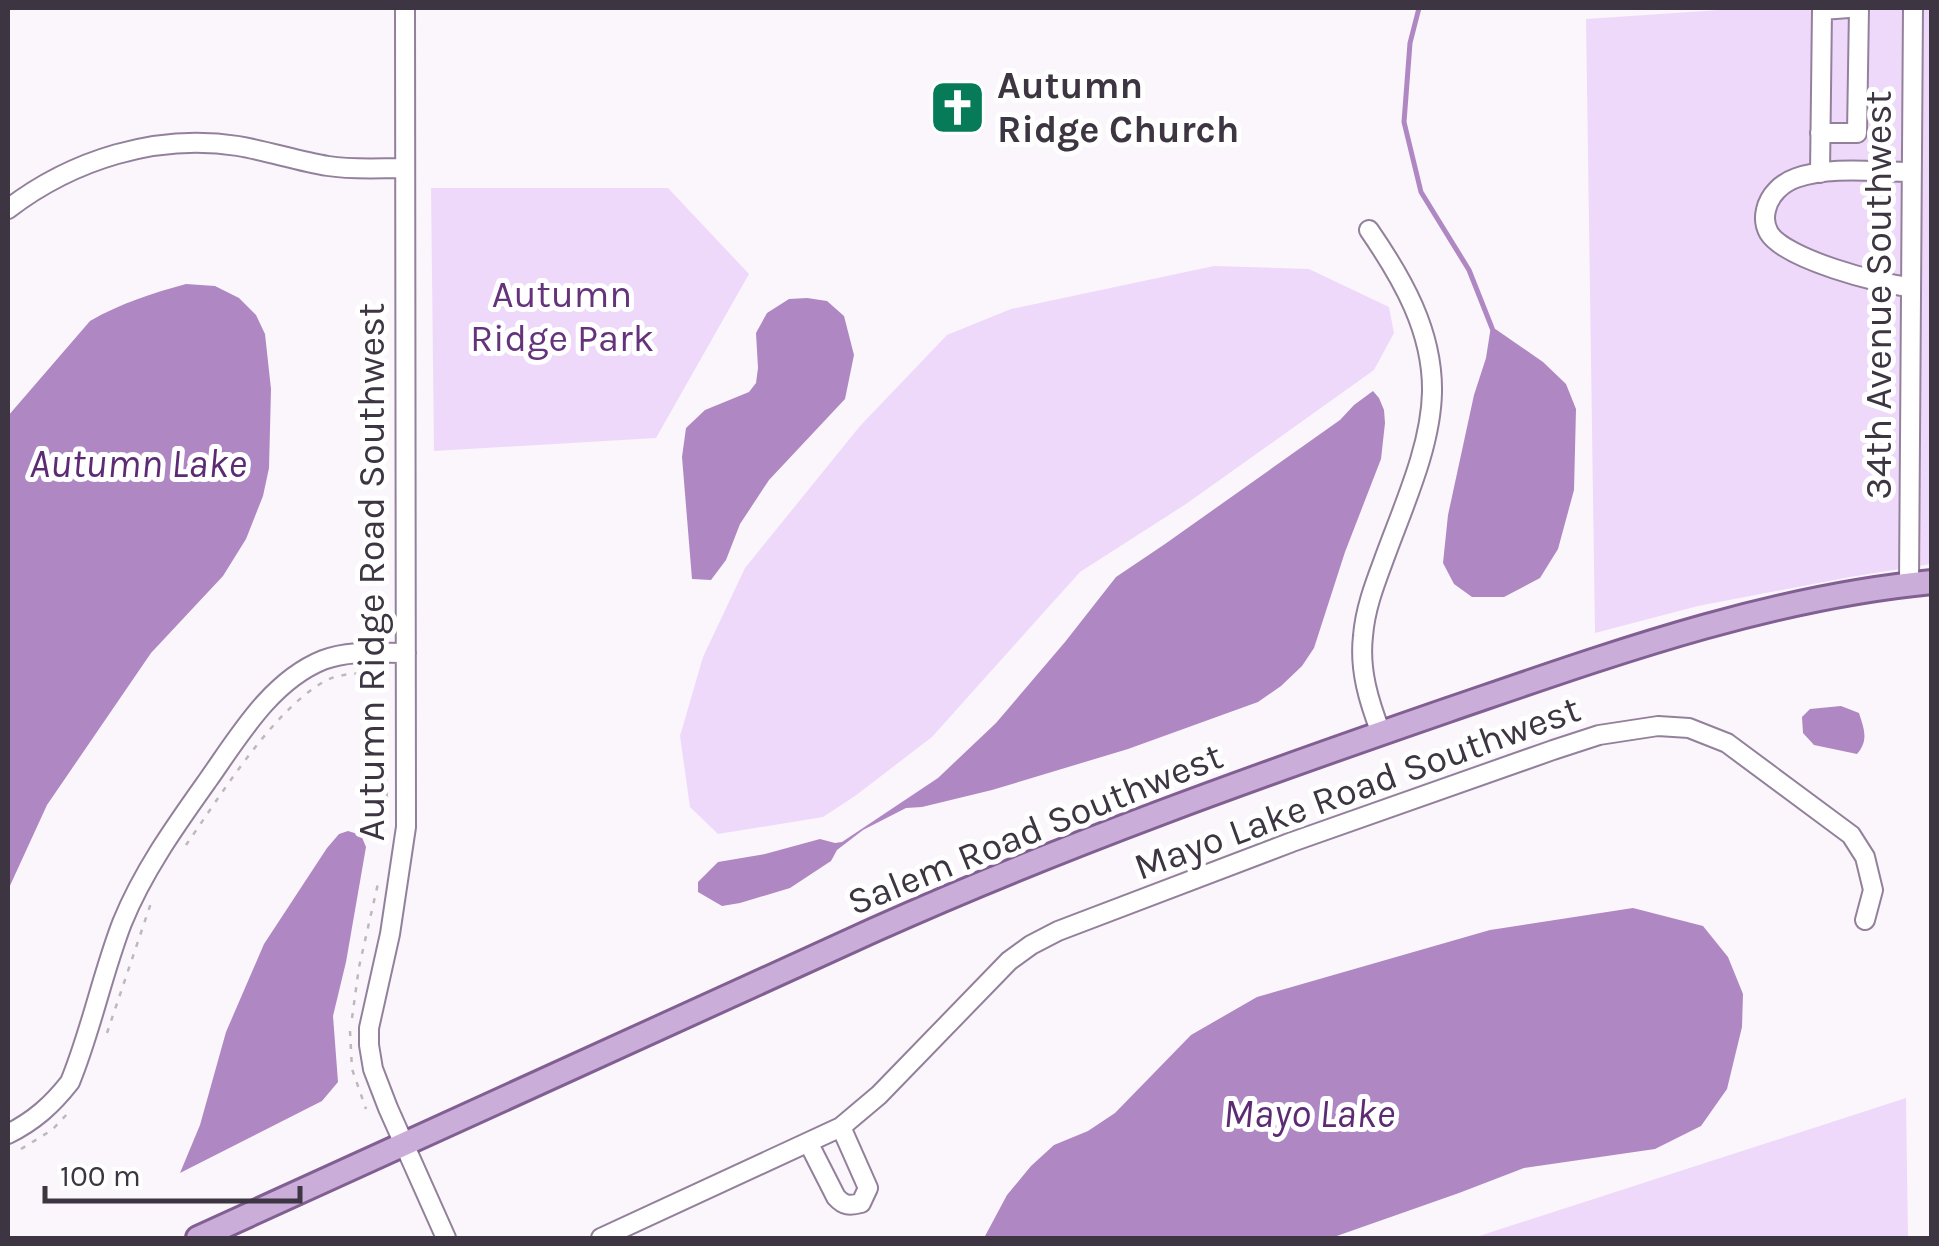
<svg xmlns="http://www.w3.org/2000/svg" width="1939" height="1246" viewBox="0 0 1939 1246" font-family="Karla,sans-serif">
  <style>
    .green { fill: #efd9fa }
    .water { fill: #af87c2 }
    .lines { fill: none; stroke-linecap: round; stroke-linejoin: round }
    .stream { stroke: #af87c2; stroke-width: 5 }
    .minor-casing { stroke: #93819c; stroke-width: 22 }
    .major-casing { stroke: #815f92; stroke-width: 28 }
    .path { stroke: #bdb8c0; stroke-width: 2.5; stroke-dasharray: 5 8; stroke-linecap: butt }
    .minor { stroke: #fff; stroke-width: 18 }
    .major { stroke: #caadd8; stroke-width: 22 }
    .labels { text-anchor: middle; dominant-baseline: central; stroke-width: 10; stroke-linejoin: round; paint-order: stroke }
    .poi-label { font-size: 38px; font-weight: bold; fill: #3d3541; stroke: #fff; text-anchor: start }
    .park-label { font-size: 38px; fill: #65337c; stroke: #fff }
    .street-label { font-size: 38px; fill: #3d3541; stroke: #fff }
    .water-label { font-size: 40px; font-style: italic; fill: #5d2b73; stroke: #fff }
  </style>
  <rect width="100%" height="100%" fill="#faf6fc"/>
  <path class="green" d="M 1749,8 L 1931,8 L 1931,564 L 1850,577 L 1698,606 L 1595,633 L 1586,19 Z
    M 431,188 L 668,188 L 749,274 L 656,438 L 434,451 Z
    M 1214,266 L 1309,269 L 1389,307 L 1394,333 L 1374,370 L 1186,504 L 1080,572 L 932,737 L 855,796 L 823,817 L 718,834 L 690,807 L 680,736 L 703,657 L 745,568 L 860,426 L 947,335 L 1011,309 Z
    M 1906,1098 L 1908,1238 L 1473,1238 Z"/>
  <path class="water" d="M 186,284 L 215,286 L 239,298 L 256,315 L 265,334 L 271,389 L 269,468 L 263,496 L 246,539 L 223,576 L 151,653 L 47,805 L 8,890 L 8,416 L 90,321 C 121,303 153,293 186,284 Z
    M 807,298 L 827,301 L 844,316 L 854,355 L 845,399 L 769,480 L 740,524 L 726,560 L 711,580 L 692,579 L 682,457 L 686,428 L 705,410 L 749,392 L 756,383 L 758,368 L 756,333 L 767,313 L 789,299 Z
    M 1491,326 L 1543,362 L 1566,384 L 1576,409 L 1574,490 L 1558,549 L 1540,578 L 1504,597 L 1472,597 L 1454,584 L 1443,563 L 1448,515 L 1474,395 L 1486,358 Z
    M 1373,391 L 1379,398 L 1384,410 L 1385,423 L 1381,459 L 1345,552 L 1314,648 L 1302,666 L 1281,686 L 1258,702 L 1128,749 L 992,790 L 922,807 L 906,808 L 863,830 L 837,850 L 831,861 L 790,888 L 740,903 L 722,906 L 698,892 L 698,882 L 718,862 L 765,854 L 820,839 L 835,843 L 842,842 L 938,778 L 996,723 L 1065,642 L 1116,577 L 1165,544 L 1340,420 L 1354,405 Z
    M 1841,706 L 1859,713 C 1864,729 1869,740 1857,754 L 1814,745 L 1803,733 L 1802,717 L 1810,709 Z
    M 348,831 L 361,835 L 366,847 L 346,962 L 333,1016 L 338,1082 L 322,1101 L 180,1173 L 200,1125 L 226,1032 L 264,944 L 327,848 L 339,834 Z
    M 1633,908 L 1703,926 L 1728,957 L 1743,994 L 1742,1027 L 1727,1089 L 1701,1126 L 1655,1149 L 1524,1168 L 1459,1193 L 1331,1238 L 984,1238 L 1007,1195 L 1031,1166 L 1054,1145 L 1088,1131 L 1115,1113 L 1191,1035 L 1257,997 L 1490,930 Z"/>
  <g class="lines">
    <path class="stream" d="M 1419,8 L 1410,43 L 1404,122 L 1421,192 L 1469,270 L 1492,328"/>
    <defs>
      <path id="minor" d="M 405,8 L 406,827 L 390,934 L 369,1028 L 369,1045 L 373,1069 L 388,1108 L 446,1238
        M 1820,133 L 1857,133 L 1859,8
        M 1820,173 L 1822,10 L 1849,8
        M 8,209 C 72,160 156,133 238,146 C 268,151 297,161 328,166 C 353,170 379,168 404,168
        M 1369,230 C 1402,278 1433,331 1432,392 C 1431,448 1402,509 1383,562 C 1374,586 1365,610 1363,636 C 1359,670 1369,702 1381,733
        M 1910,287 C 1879,284 1785,259 1769,233 C 1765,226 1764,218 1766,210 C 1769,195 1782,183 1796,178 C 1831,166 1874,172 1911,172
        M 1909,584 L 1913,8
        M 8,1134 C 34,1121 52,1105 70,1082 C 91,1031 102,975 122,923 C 143,871 176,825 208,780 C 239,736 271,681 323,660 C 349,650 378,653 406,653
        M 809,1144 L 836,1197 C 844,1206 850,1206 861,1203 L 868,1188 L 841,1127
        M 601,1238 L 841,1127 L 879,1095 L 1009,961 L 1031,945 L 1058,931 L 1292,842 L 1553,750 L 1599,735 L 1658,726 L 1689,728 L 1727,743 L 1851,835 L 1865,857 L 1873,890 L 1865,920"/>
      <path id="major" d="M 198,1238 L 874,930 C 1061,846 1254,777 1448,710 C 1606,656 1765,598 1932,582"/>
    </defs>
    <use href="#minor" class="minor-casing"/>
    <use href="#major" class="major-casing"/>
    <path class="path" d="M 386,779 L 387,802
      M 186,845 C 221,795 272,711 325,681 C 342,672 367,673 386,673
      M 352,1018 L 359,967 L 379,879
      M 350,1031 L 352,1069 L 366,1109
      M 107,1033 L 151,903
      M 21,1149 L 52,1130 L 69,1112"/>
    <use href="#minor" class="minor"/>
    <use href="#major" class="major"/>
  </g>
  <defs>
    <symbol id="church-square" viewBox="-11 -11 22 22"><rect x="-9" y="-9" width="18" height="18" rx="4" fill="#077b57" stroke="#fff"/><path d="M-1.2-6h2.4v3.5h3.3v2.4h-3.3V6h-2.4V-.1h-3.3v-2.4h3.3Z" fill="#fff"/></symbol>
  </defs>
  <g fill-rule="evenodd">
    <use href="#church-square" x="926" y="76" width="63" height="63"/>
  </g>
  <g class="labels">
    <g class="poi-label">
      <text x="997" y="85">Autumn<tspan x="997" dy="44">Ridge Church</tspan></text>
    </g>
    <g class="park-label">
      <text x="562" y="294">Autumn<tspan x="562" dy="44">Ridge Park</tspan></text>
    </g>
    <g class="street-label">
      <text transform="translate(1878 295) rotate(-90)">34th Avenue Southwest</text>
      <text transform="translate(371 572) rotate(-90)">Autumn Ridge Road Southwest</text>
      <text transform="translate(1357 788) rotate(-20)">Mayo Lake Road Southwest</text>
      <text transform="translate(1035 829) rotate(-22)">Salem Road Southwest</text>
    </g>
    <g class="water-label">
      <text x="138" y="463">Autumn Lake</text>
      <text x="1309" y="1113">Mayo Lake</text>
    </g>
  </g>
  <rect width="1939" height="1246" fill="none" stroke="#3d3541" stroke-width="20"/>
  <path d="M45 1186v15h255v-15" fill="none" stroke="#3d3541" stroke-width="5"/>
  <text x="60" y="1186" font-size="30" fill="#3d3541" stroke="#ffffff" stroke-width="8" paint-order="stroke">100 m</text>
</svg>
